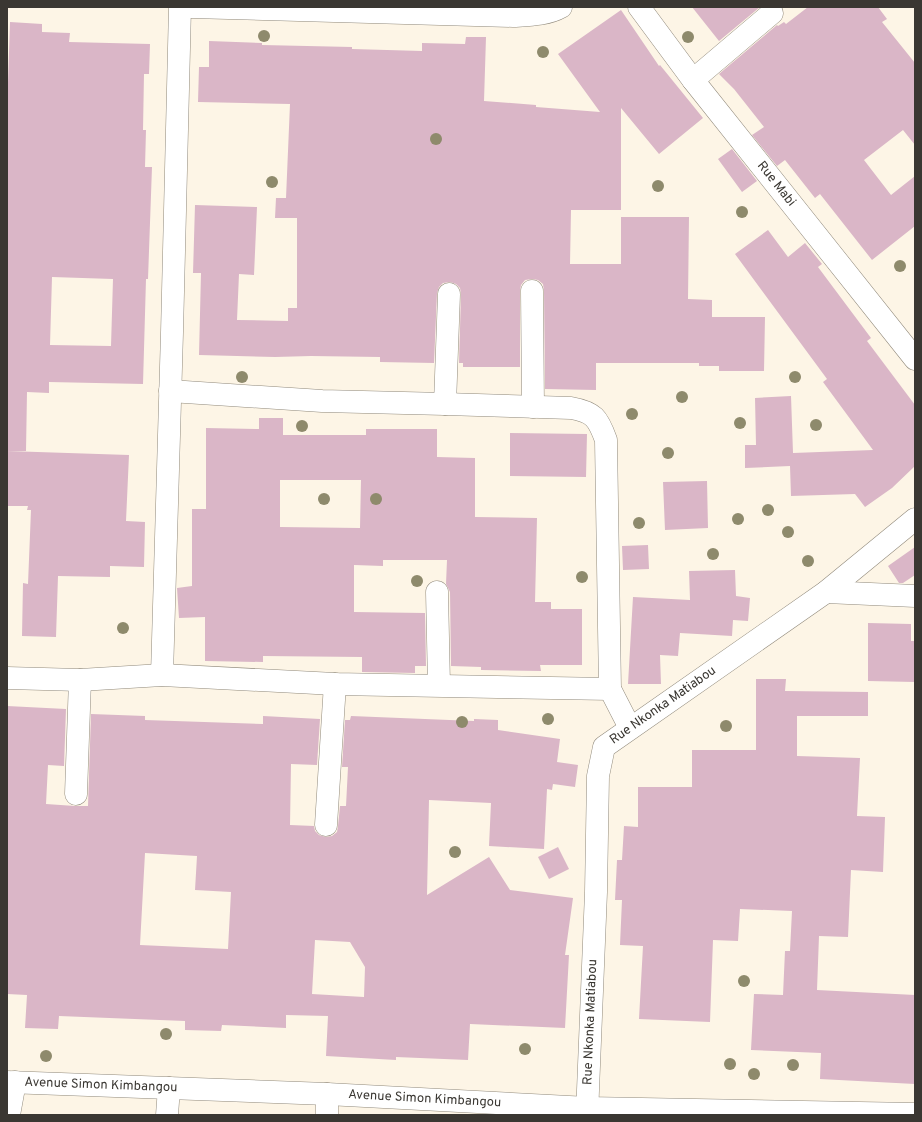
<svg xmlns="http://www.w3.org/2000/svg" width="922" height="1122" viewBox="0 0 922 1122" font-family="Overpass,sans-serif">
  <style>
    .building { fill: #dab6c7; fill-rule: evenodd }
    .lines { fill: none; stroke-linecap: round; stroke-linejoin: round }
    .minor-casing { stroke: #918a7c; stroke-width: 23 }
    .minor { stroke: #fff; stroke-width: 22 }
    .tree { fill: #8e8a6c }
    .labels { text-anchor: middle; dominant-baseline: central; stroke-width: 3.5; stroke-linejoin: round; paint-order: stroke }
    .street-label { font-size: 13px; fill: #3a3732; stroke: #fff }
  </style>
  <rect width="100%" height="100%" fill="#fdf5e6"/>
  <path class="building" d="M 692,7 L 760,7 L 719,41 Z
    M 808,7 L 878,7 L 887,19 L 882,22 L 915,63 L 915,145 L 903,130 L 864,160 L 891,195 L 915,176 L 915,226 L 872,260 L 820,194 L 815,198 L 785,160 L 777,166 L 752,135 L 764,127 L 734,89 L 719,74 L 777,25 L 778,26 L 784,22 L 786,24 Z
    M 621,10 L 659,66 L 660,65 L 703,118 L 659,154 L 621,108 L 621,210 L 571,210 L 570,264 L 621,264 L 621,217 L 689,217 L 688,299 L 712,300 L 712,317 L 765,317 L 764,371 L 719,371 L 719,366 L 699,366 L 699,363 L 596,363 L 596,390 L 545,389 L 544,291 L 543,284 L 538,280 L 532,279 L 525,280 L 521,285 L 520,291 L 520,367 L 463,367 L 463,363 L 459,363 L 461,294 L 460,288 L 456,284 L 450,282 L 443,283 L 439,287 L 437,293 L 434,363 L 380,362 L 380,357 L 311,356 L 275,357 L 199,355 L 201,273 L 193,273 L 195,205 L 257,207 L 254,275 L 239,274 L 237,320 L 288,321 L 288,308 L 297,308 L 297,218 L 275,218 L 276,198 L 286,198 L 290,104 L 198,102 L 199,67 L 209,67 L 209,41 L 262,43 L 262,45 L 352,47 L 352,49 L 422,51 L 422,43 L 465,44 L 466,37 L 486,37 L 484,101 L 536,105 L 536,107 L 600,112 L 558,54 Z
    M 10,22 L 42,24 L 42,32 L 70,33 L 69,42 L 150,44 L 149,74 L 144,74 L 143,130 L 146,130 L 145,167 L 152,167 L 148,279 L 146,279 L 143,384 L 49,382 L 49,393 L 27,392 L 26,451 L 7,451 L 7,113 ZM 52,277 L 113,279 L 111,346 L 50,345 Z
    M 732,149 L 757,181 L 742,192 L 718,159 Z
    M 768,230 L 788,257 L 805,243 L 822,264 L 818,267 L 871,338 L 867,341 L 915,405 L 915,466 L 892,488 L 865,507 L 855,494 L 791,496 L 790,466 L 745,468 L 745,445 L 756,445 L 755,398 L 791,396 L 793,453 L 873,450 L 823,382 L 827,379 L 735,254 Z
    M 259,418 L 283,418 L 283,435 L 366,435 L 366,429 L 437,429 L 437,457 L 475,458 L 475,517 L 537,518 L 535,602 L 551,602 L 551,609 L 582,609 L 582,665 L 540,665 L 541,671 L 481,670 L 481,667 L 451,666 L 450,592 L 446,584 L 447,560 L 383,560 L 383,566 L 354,565 L 354,612 L 425,613 L 426,666 L 415,666 L 415,673 L 362,672 L 362,657 L 263,656 L 263,662 L 205,661 L 205,617 L 179,618 L 177,588 L 192,586 L 192,509 L 206,509 L 206,428 L 259,429 ZM 280,480 L 361,480 L 360,528 L 280,527 Z
    M 510,433 L 587,434 L 586,477 L 510,476 Z
    M 7,451 L 129,455 L 126,521 L 145,522 L 144,567 L 110,566 L 110,577 L 58,576 L 56,637 L 22,636 L 23,583 L 28,584 L 31,510 L 27,510 L 28,506 L 7,506 Z
    M 707,481 L 708,528 L 665,530 L 663,482 Z
    M 648,545 L 649,569 L 623,570 L 622,546 Z
    M 915,547 L 915,575 L 903,583 L 899,583 L 888,566 Z
    M 735,570 L 736,596 L 750,598 L 748,621 L 733,620 L 732,636 L 680,633 L 678,656 L 660,655 L 661,684 L 628,684 L 633,597 L 690,600 L 689,571 Z
    M 868,623 L 911,624 L 911,641 L 915,641 L 915,682 L 868,681 Z
    M 756,679 L 786,679 L 785,691 L 868,692 L 868,716 L 797,716 L 797,756 L 860,758 L 857,816 L 885,817 L 883,872 L 851,870 L 848,937 L 819,936 L 817,990 L 915,995 L 915,1084 L 820,1079 L 821,1053 L 751,1050 L 754,994 L 783,995 L 785,951 L 790,951 L 792,911 L 740,909 L 738,941 L 713,940 L 710,1022 L 639,1019 L 643,946 L 620,945 L 622,900 L 615,900 L 617,860 L 622,860 L 624,826 L 638,827 L 638,787 L 692,787 L 692,750 L 756,750 Z
    M 7,706 L 66,709 L 64,766 L 48,765 L 46,804 L 75,806 L 88,806 L 91,714 L 145,716 L 145,720 L 263,724 L 263,716 L 320,719 L 317,765 L 291,764 L 290,825 L 314,826 L 315,831 L 319,835 L 326,837 L 332,836 L 337,832 L 338,826 L 340,806 L 346,806 L 348,767 L 342,767 L 345,720 L 350,720 L 351,716 L 474,721 L 474,719 L 498,720 L 498,730 L 560,739 L 557,762 L 578,765 L 575,787 L 553,784 L 552,790 L 547,789 L 544,849 L 489,846 L 491,803 L 429,800 L 427,895 L 489,857 L 510,890 L 573,898 L 565,955 L 569,955 L 565,1028 L 470,1024 L 468,1060 L 396,1057 L 396,1060 L 326,1056 L 328,1016 L 286,1015 L 286,1028 L 222,1025 L 221,1031 L 185,1030 L 185,1021 L 59,1016 L 58,1029 L 25,1028 L 27,995 L 7,994 ZM 145,853 L 197,856 L 195,890 L 231,892 L 228,949 L 140,945 ZM 315,940 L 350,942 L 365,967 L 364,997 L 312,994 Z
    M 558,847 L 569,869 L 549,879 L 538,857 Z"/>
  <g class="lines">
    <defs>
      <g id="minor">
        <path d="M 191,7 L 513,16 C 529,15 547,15 561,7"/>
        <path id="s1" d="M 639,7 L 693,80 L 915,359"/>
        <path d="M 693,80 L 772,13"/>
        <path d="M 532,291 L 533,407"/>
        <path d="M 170,391 L 322,401 L 445,404 L 571,408 C 594,412 598,418 606,440 L 610,689 L 630,728"/>
        <path d="M 445,404 L 449,294"/>
        <path d="M 437,592 L 439,685"/>
        <path d="M 826,592 L 915,596"/>
        <path d="M 162,675 C 168,452 176,230 180,7"/>
        <path d="M 7,678 L 80,680 L 162,675 L 335,684 L 610,689"/>
        <path d="M 76,794 L 80,680"/>
        <path d="M 326,825 L 335,684"/>
        <path id="s2" d="M 7,1082 L 327,1094 L 588,1108 L 915,1114"/>
        <path d="M 9,1115 L 15,1082"/>
        <path d="M 167,1115 L 169,1088"/>
        <path d="M 327,1115 L 327,1094"/>
        <path id="s3" d="M 587,1115 L 596,892 L 598,776 L 604,747 L 826,592 L 915,519"/>
      </g>
    </defs>
    <use href="#minor" class="minor-casing"/>
    <use href="#minor" class="minor"/>
  </g>
  <g class="tree">
    <circle cx="264" cy="36" r="6"/>
    <circle cx="688" cy="37" r="6"/>
    <circle cx="543" cy="52" r="6"/>
    <circle cx="436" cy="139" r="6"/>
    <circle cx="272" cy="182" r="6"/>
    <circle cx="658" cy="186" r="6"/>
    <circle cx="742" cy="212" r="6"/>
    <circle cx="900" cy="266" r="6"/>
    <circle cx="242" cy="377" r="6"/>
    <circle cx="795" cy="377" r="6"/>
    <circle cx="682" cy="397" r="6"/>
    <circle cx="632" cy="414" r="6"/>
    <circle cx="740" cy="423" r="6"/>
    <circle cx="816" cy="425" r="6"/>
    <circle cx="302" cy="426" r="6"/>
    <circle cx="668" cy="453" r="6"/>
    <circle cx="324" cy="499" r="6"/>
    <circle cx="376" cy="499" r="6"/>
    <circle cx="768" cy="510" r="6"/>
    <circle cx="738" cy="519" r="6"/>
    <circle cx="639" cy="523" r="6"/>
    <circle cx="788" cy="532" r="6"/>
    <circle cx="713" cy="554" r="6"/>
    <circle cx="808" cy="561" r="6"/>
    <circle cx="582" cy="577" r="6"/>
    <circle cx="417" cy="581" r="6"/>
    <circle cx="123" cy="628" r="6"/>
    <circle cx="548" cy="719" r="6"/>
    <circle cx="462" cy="722" r="6"/>
    <circle cx="726" cy="726" r="6"/>
    <circle cx="455" cy="852" r="6"/>
    <circle cx="744" cy="981" r="6"/>
    <circle cx="166" cy="1034" r="6"/>
    <circle cx="525" cy="1049" r="6"/>
    <circle cx="46" cy="1056" r="6"/>
    <circle cx="730" cy="1064" r="6"/>
    <circle cx="793" cy="1065" r="6"/>
    <circle cx="754" cy="1074" r="6"/>
  </g>
  <g class="labels">
    <g class="street-label">
      <text stroke="none"><textPath href="#s1" startOffset="224">Rue Mabi</textPath></text>
      <text stroke="none"><textPath href="#s3" startOffset="441">Rue Nkonka Matiabou</textPath></text>
      <text stroke="none"><textPath href="#s3" startOffset="93">Rue Nkonka Matiabou</textPath></text>
      <text stroke="none"><textPath href="#s2" startOffset="94">Avenue Simon Kimbangou</textPath></text>
      <text stroke="none"><textPath href="#s2" startOffset="418">Avenue Simon Kimbangou</textPath></text>
    </g>
  </g>
  <rect width="922" height="1122" fill="none" stroke="#3a3732" stroke-width="16"/>
</svg>
